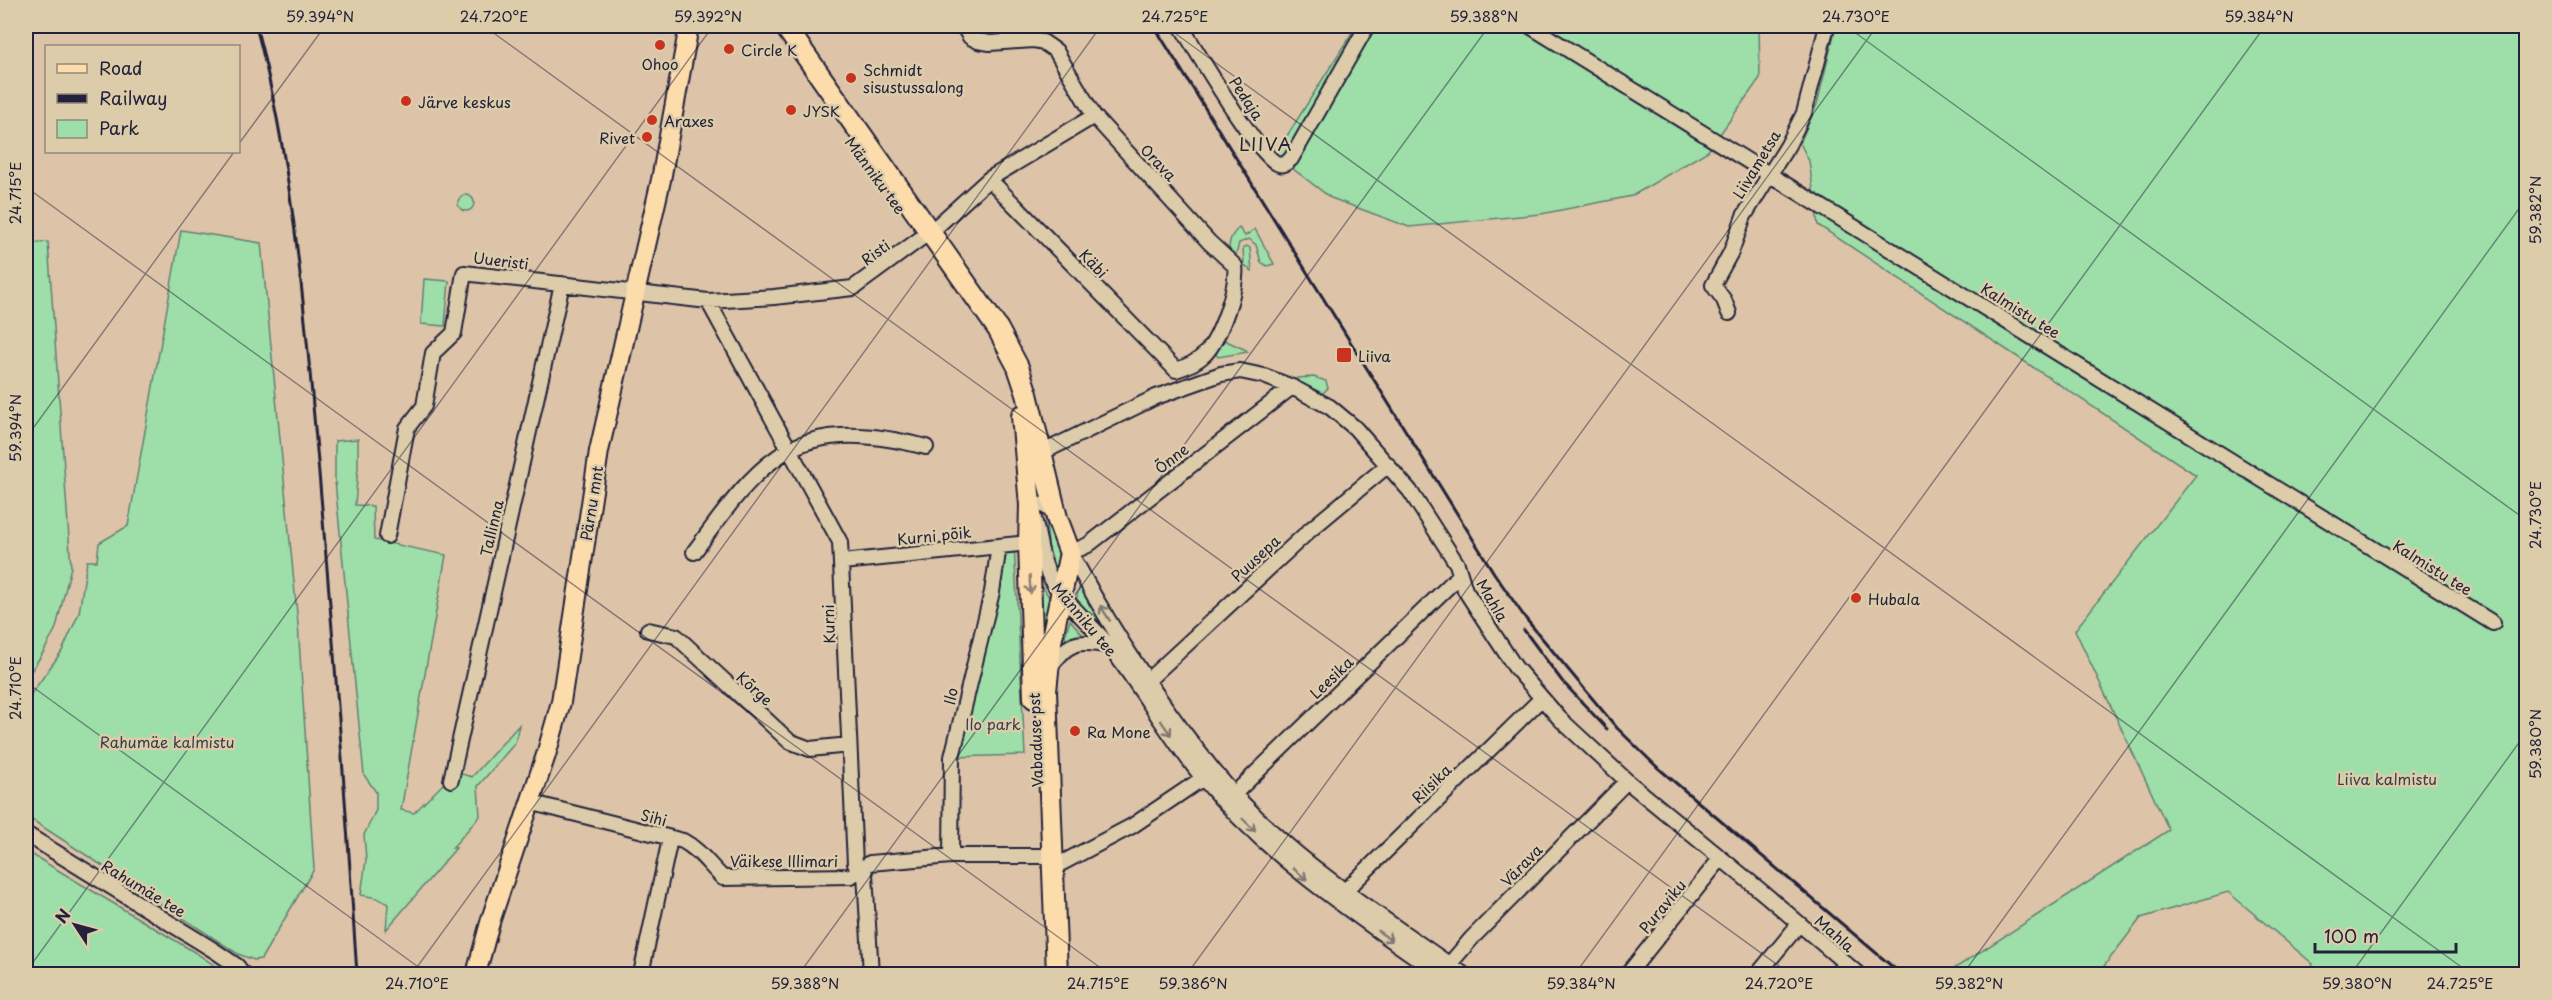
<svg xmlns="http://www.w3.org/2000/svg" width="2552" height="1000" viewBox="0 0 2552 1000" font-family="'Playpen Sans',sans-serif">
  <style>
    .green { fill: #9edea8; stroke: #608072; stroke-width: 1.5 }
    .lines { fill: none; stroke-linecap: round; stroke-linejoin: round }
    .minor-casing { stroke: #22223b; stroke-width: 18 }
    .major-casing { stroke: #22223b; stroke-width: 22 }
    .highway-casing { stroke: #22223b; stroke-width: 24 }
    .minor { stroke: #dca; stroke-width: 14 }
    .major { stroke: #fddcac; stroke-width: 18 }
    .highway { stroke: #fddcac; stroke-width: 20 }
    .rail { stroke: #22223b; stroke-width: 3 }
    .oneway { stroke: #907f74 }
    .oneway2 { stroke: #807772 }
    .ticks { fill: none; stroke: #22223b; stroke-width: 1.5; stroke-opacity: 0.45 }
    .poi-dot { fill: #c8321e; stroke: #dca; stroke-width: 2 }
    .labels { text-anchor: middle; dominant-baseline: central; stroke-width: 5; stroke-linejoin: round; paint-order: stroke }
    .poi-label { font-size: 15px; fill: #22223b; stroke: #dca; text-anchor: start }
    .street-label { font-size: 15px; fill: #22223b; stroke: #dca }
    .park-label { font-size: 15px; fill: #353e4b; stroke: #dca }
    .quarter-label { font-size: 18px; letter-spacing: 1.5px; fill: #22223b; stroke: #dca }
    .neatline { fill: none; stroke: #22223b; stroke-width: 2 }
    .ticks-label { font-size: 15px; text-anchor: middle; fill: #22223b }
  </style>
  <rect width="100%" height="100%" fill="#ddc4a8"/>
  <filter id="ink" filterUnits="userSpaceOnUse"><feTurbulence type="fractalNoise" baseFrequency=".0167" numOctaves="2"/><feDisplacementMap in="SourceGraphic" scale="12" xChannelSelector="R" yChannelSelector="G"/><feConvolveMatrix kernelMatrix="1 2 1 2 8 2 1 2 1" color-interpolation-filters="sRGB"/></filter>
  <g filter="url(#ink)">
    <path class="green" d="M 1356,26 L 1759,26 L 1760,78 L 1708,151 L 1632,196 L 1541,214 L 1409,227 L 1331,198 L 1275,155 Z
      M 1836,26 L 2526,26 L 2526,974 L 2310,974 L 2313,964 L 2228,892 L 2141,918 L 2098,974 L 1946,974 L 2169,830 L 2075,630 L 2196,475 L 1818,225 L 1809,161 L 1800,143 L 1817,104 Z
      M458 203a8 8 0 1 1 16 0a8 8 0 1 1-16 0Z
      M 1239,228 L 1245,236 L 1255,229 L 1274,264 L 1267,266 L 1261,262 L 1256,245 L 1249,239 L 1239,243 L 1235,259 C 1225,250 1229,236 1239,228 Z
      M 181,230 L 261,243 L 298,624 L 314,869 L 261,959 L 254,960 L 238,954 L 26,816 L 26,701 L 62,651 L 79,613 L 87,561 L 97,561 L 99,543 L 128,526 Z
      M 48,242 L 71,567 L 56,628 L 44,651 L 26,679 L 26,244 Z
      M 1247,246 L 1250,248 L 1252,271 L 1244,265 L 1243,248 Z
      M 424,279 L 449,281 L 445,326 L 421,324 Z
      M 1224,340 L 1246,350 L 1248,352 L 1218,357 L 1216,354 Z
      M 1297,378 L 1314,377 L 1326,381 L 1328,388 L 1322,394 L 1295,383 Z
      M 358,439 L 358,467 L 355,505 L 373,506 L 374,540 L 446,555 L 401,810 L 414,813 L 455,772 L 472,777 L 519,725 L 515,743 L 478,786 L 480,816 L 452,848 L 456,848 L 386,930 L 388,904 L 377,898 L 361,895 L 366,860 L 364,835 L 376,810 L 376,792 L 364,775 L 335,482 L 335,441 Z
      M 1045,514 L 1058,547 L 1059,566 L 1054,568 L 1049,552 Z
      M 1014,543 L 1025,755 L 952,757 L 999,546 Z
      M 1038,582 L 1040,582 L 1052,602 L 1040,666 Z
      M 1080,585 L 1108,633 L 1076,600 Z
      M 1070,620 L 1083,635 L 1066,640 L 1065,636 Z
      M 26,851 L 196,953 L 227,974 L 26,974 Z"/>
    <g class="lines">
      <defs>
        <path id="minor" d="M 963,26 L 970,37 L 978,41 L 990,43 L 1033,40 L 1043,42 L 1056,51 L 1094,116 L 1209,242 L 1235,266 C 1238,288 1220,338 1205,354 C 1197,362 1186,367 1176,370 L 989,179
          M 1181,26 C 1195,48 1259,159 1279,164 C 1284,166 1287,162 1291,159 L 1367,26
          M 1530,26 L 2493,623
          M 708,301 L 840,542 L 855,864 L 865,874 L 871,974
          M 1729,313 L 1724,300 L 1713,285 L 1731,252 L 1744,216 L 1788,145 L 1804,113 L 1827,26
          M 1292,387 L 1088,545 L 1070,553 C 1080,569 1088,585 1097,601 C 1131,659 1171,718 1213,770 C 1282,855 1375,912 1463,974
          M 1041,453 L 1156,397 L 1221,374 L 1240,371 L 1264,376 L 1292,387 L 1330,407 L 1355,428 L 1410,491 L 1457,564 L 1465,590 L 1496,638 L 1515,667 L 1560,719 L 1627,781 L 1767,896 L 1858,974
          M 1056,517 C 1048,506 1043,503 1030,505 C 1039,528 1038,554 1049,575 C 1064,604 1091,623 1111,648 C 1143,690 1169,737 1203,778 C 1269,858 1356,915 1440,974
          M 387,536 L 407,428 L 424,406 L 433,353 L 454,333 L 464,273 L 708,301 L 774,297 L 853,288 L 935,228 L 989,179 L 1094,116
          M 694,552 C 719,519 744,480 779,456 C 821,426 879,435 926,447
          M 842,562 L 1029,543
          M 648,630 L 676,636 L 789,741 L 810,749 L 849,745
          M 1049,669 C 1067,642 1078,639 1109,646
          M 1148,680 L 1310,530 L 1388,465
          M 451,780 L 562,284
          M 1229,799 L 1460,575
          M 529,802 L 683,841 C 700,850 709,865 723,878 L 851,876 L 870,863 L 951,856 L 1053,856
          M 26,834 L 215,951 L 237,966 L 243,974
          M 951,856 L 952,757 L 992,592 L 999,546
          M 1053,864 L 1060,864 L 1132,826 L 1209,774
          M 1344,892 L 1541,699
          M 1443,972 L 1471,939 L 1627,781
          M 641,974 L 670,839
          M 1628,974 L 1721,858
          M 1758,974 L 1799,924"/>
        <path id="major" d="M 476,974 L 491,919 L 546,755 L 561,702 L 599,451 L 661,180 L 689,26"/>
        <path id="highway" d="M 785,26 L 998,329 L 1018,367 L 1027,394 L 1057,518 L 1070,553 L 1051,642 L 1046,691 L 1057,974
          M 1022,416 L 1030,505 L 1029,543 L 1034,698"/>
      </defs>
      <use href="#minor" class="minor-casing"/>
      <use href="#major" class="major-casing"/>
      <use href="#highway" class="highway-casing"/>
      <use href="#minor" class="minor"/>
      <use href="#major" class="major"/>
      <use href="#highway" class="highway"/>
      <path class="rail" d="M 256,26 C 294,168 305,316 318,462 C 333,633 346,803 357,974
        M 1154,26 L 1494,573 L 1526,619 L 1617,728 L 1657,767 L 1901,974
        M 1524,630 L 1562,681 L 1607,729"/>
    </g>
    <defs><path id="oneway-shaft" d="M-6 0H5M1.5-3L5.5 0L1.5 3" fill="none" stroke-width="1.6" stroke-linecap="round" stroke-linejoin="round" transform="scale(1.5)"/></defs>
    <use class="oneway" href="#oneway-shaft" transform="translate(1030 585) rotate(88)"/>
    <g class="oneway2">
      <use href="#oneway-shaft" transform="translate(1105 613) rotate(-122)"/>
      <use href="#oneway-shaft" transform="translate(1166 728) rotate(55)"/>
      <use href="#oneway-shaft" transform="translate(1249 825) rotate(44)"/>
      <use href="#oneway-shaft" transform="translate(1300 874) rotate(40)"/>
      <use href="#oneway-shaft" transform="translate(1385 936) rotate(35)"/>
    </g>
  </g>
  <path class="ticks" d="M 484,26 L 1790,974M 1165,26 L 2471,974M 1846,26 L 2526,520M 238,145 L 325,26M 26,187 L 1109,974M 26,438 L 234,152M 26,682 L 428,974M 26,972 L 713,26M 412,974 L 1101,26M 799,974 L 1489,26M 1187,974 L 1877,26M 1575,974 L 2265,26M 1963,974 L 2526,199M 2351,974 L 2526,733"/>
  <g class="poi-dot">
    <circle cx="660" cy="45" r="6"/>
    <circle cx="729" cy="49" r="6"/>
    <circle cx="851" cy="78" r="6"/>
    <circle cx="406" cy="101" r="6"/>
    <circle cx="791" cy="110" r="6"/>
    <circle cx="652" cy="120" r="6"/>
    <circle cx="647" cy="137" r="6"/>
    <rect x="1336" y="347" width="16" height="16" rx="3"/>
    <circle cx="1856" cy="598" r="6"/>
    <circle cx="1075" cy="731" r="6"/>
  </g>
  <g class="labels">
    <g class="poi-label">
      <text x="741" y="49">Circle K</text>
      <text x="660" y="63" text-anchor="middle">Ohoo</text>
      <text x="863" y="69">Schmidt<tspan x="863" dy="17">sisustussalong</tspan></text>
      <text x="418" y="101">Järve keskus</text>
      <text x="803" y="110">JYSK</text>
      <text x="664" y="120">Araxes</text>
      <text x="635" y="137" text-anchor="end">Rivet</text>
      <text x="1358" y="355">Liiva</text>
      <text x="1868" y="598">Hubala</text>
      <text x="1087" y="731">Ra Mone</text>
    </g>
    <g class="street-label">
      <text transform="translate(1247 98) rotate(57)">Pedaja</text>
      <text transform="translate(1159 162) rotate(47)">Orava</text>
      <text transform="translate(1756 164) rotate(-59)">Liivametsa</text>
      <text transform="translate(876 175) rotate(54)">Männiku tee</text>
      <text transform="translate(875 252) rotate(-37)">Risti</text>
      <text transform="translate(501 260) rotate(7)">Uueristi</text>
      <text transform="translate(1094 263) rotate(46)">Käbi</text>
      <text transform="translate(2021 310) rotate(32)">Kalmistu tee</text>
      <text transform="translate(1171 458) rotate(-38)">Õnne</text>
      <text transform="translate(591 503) rotate(-81)">Pärnu mnt</text>
      <text transform="translate(491 528) rotate(-77)">Tallinna</text>
      <text transform="translate(934 535) rotate(-6)">Kurni põik</text>
      <text transform="translate(1255 558) rotate(-43)">Puusepa</text>
      <text transform="translate(2433 567) rotate(32)">Kalmistu tee</text>
      <text transform="translate(1493 600) rotate(60)">Mahla</text>
      <text transform="translate(1085 619) rotate(50)">Männiku tee</text>
      <text transform="translate(828 624) rotate(-92)">Kurni</text>
      <text transform="translate(1331 677) rotate(-44)">Leesika</text>
      <text transform="translate(755 688) rotate(42)">Kõrge</text>
      <text transform="translate(950 696) rotate(-77)">Ilo</text>
      <text transform="translate(1035 740) rotate(-92)">Vabaduse pst</text>
      <text transform="translate(1431 783) rotate(-44)">Riisika</text>
      <text transform="translate(654 817) rotate(14)">Sihi</text>
      <text x="784" y="860">Väikese Illimari</text>
      <text transform="translate(1521 865) rotate(-46)">Värava</text>
      <text transform="translate(144 888) rotate(31)">Rahumäe tee</text>
      <text transform="translate(1662 906) rotate(-51)">Puraviku</text>
      <text transform="translate(1835 933) rotate(41)">Mahla</text>
    </g>
    <g class="park-label">
      <text x="993" y="723">Ilo park</text>
      <text x="167" y="741">Rahumäe kalmistu</text>
      <text x="2387" y="778">Liiva kalmistu</text>
    </g>
    <g class="quarter-label">
      <text x="1266" y="143">LIIVA</text>
    </g>
  </g>
  <rect width="2552" height="1000" fill="none" stroke="#dca" stroke-width="66"/>
  <rect x="45" y="45" width="195" height="108" fill="#ddccaa" stroke="#92887e" stroke-width="1.5"/>
  <rect x="57" y="64" width="30" height="9" fill="#fddcac" stroke="#92887e" stroke-width="1.5"/>
  <text x="99" y="75" font-size="18" fill="#22223b">Road</text>
  <rect x="57" y="94" width="30" height="9" fill="#22223b" stroke="#92887e" stroke-width="1.5"/>
  <text x="99" y="105" font-size="18" fill="#22223b">Railway</text>
  <rect x="57" y="120" width="30" height="18" fill="#9edea8" stroke="#92887e" stroke-width="1.5"/>
  <text x="99" y="135" font-size="18" fill="#22223b">Park</text>
  <g transform="translate(75 925) rotate(306)" stroke="#ddccaa" stroke-width="4.5" paint-order="stroke">
  <path d="M0-4.5L10 22L0 15L-10 22Z" fill="#22223b"/>
  <text y="-9" font-size="16" font-weight="bold" text-anchor="middle" fill="#22223b">N</text>
  </g>
  <path d="M2315 943v9h141v-9" fill="none" stroke="#22223b" stroke-width="3"/>
  <text x="2324" y="943" font-size="18" fill="#22223b" stroke="#ddccaa" stroke-width="4.5" paint-order="stroke">100 m</text>
  <rect x="33" y="33" width="2486" height="934" class="neatline"/>
  <g class="ticks-label">
    <text x="320" y="22">59.394°N</text>
    <text x="494" y="22">24.720°E</text>
    <text x="708" y="22">59.392°N</text>
    <text x="1175" y="22">24.725°E</text>
    <text x="1484" y="22">59.388°N</text>
    <text x="1856" y="22">24.730°E</text>
    <text x="2259" y="22">59.384°N</text>
    <text transform="translate(16 193) rotate(-90)" y="5">24.715°E</text>
    <text transform="translate(2536 210) rotate(-90)" y="5">59.382°N</text>
    <text transform="translate(16 428) rotate(-90)" y="5">59.394°N</text>
    <text transform="translate(2536 515) rotate(-90)" y="5">24.730°E</text>
    <text transform="translate(16 688) rotate(-90)" y="5">24.710°E</text>
    <text transform="translate(2536 744) rotate(-90)" y="5">59.380°N</text>
    <text x="417" y="989">24.710°E</text>
    <text x="805" y="989">59.388°N</text>
    <text x="1098" y="989">24.715°E</text>
    <text x="1193" y="989">59.386°N</text>
    <text x="1581" y="989">59.384°N</text>
    <text x="1779" y="989">24.720°E</text>
    <text x="1969" y="989">59.382°N</text>
    <text x="2357" y="989">59.380°N</text>
    <text x="2460" y="989">24.725°E</text>
  </g>
</svg>
